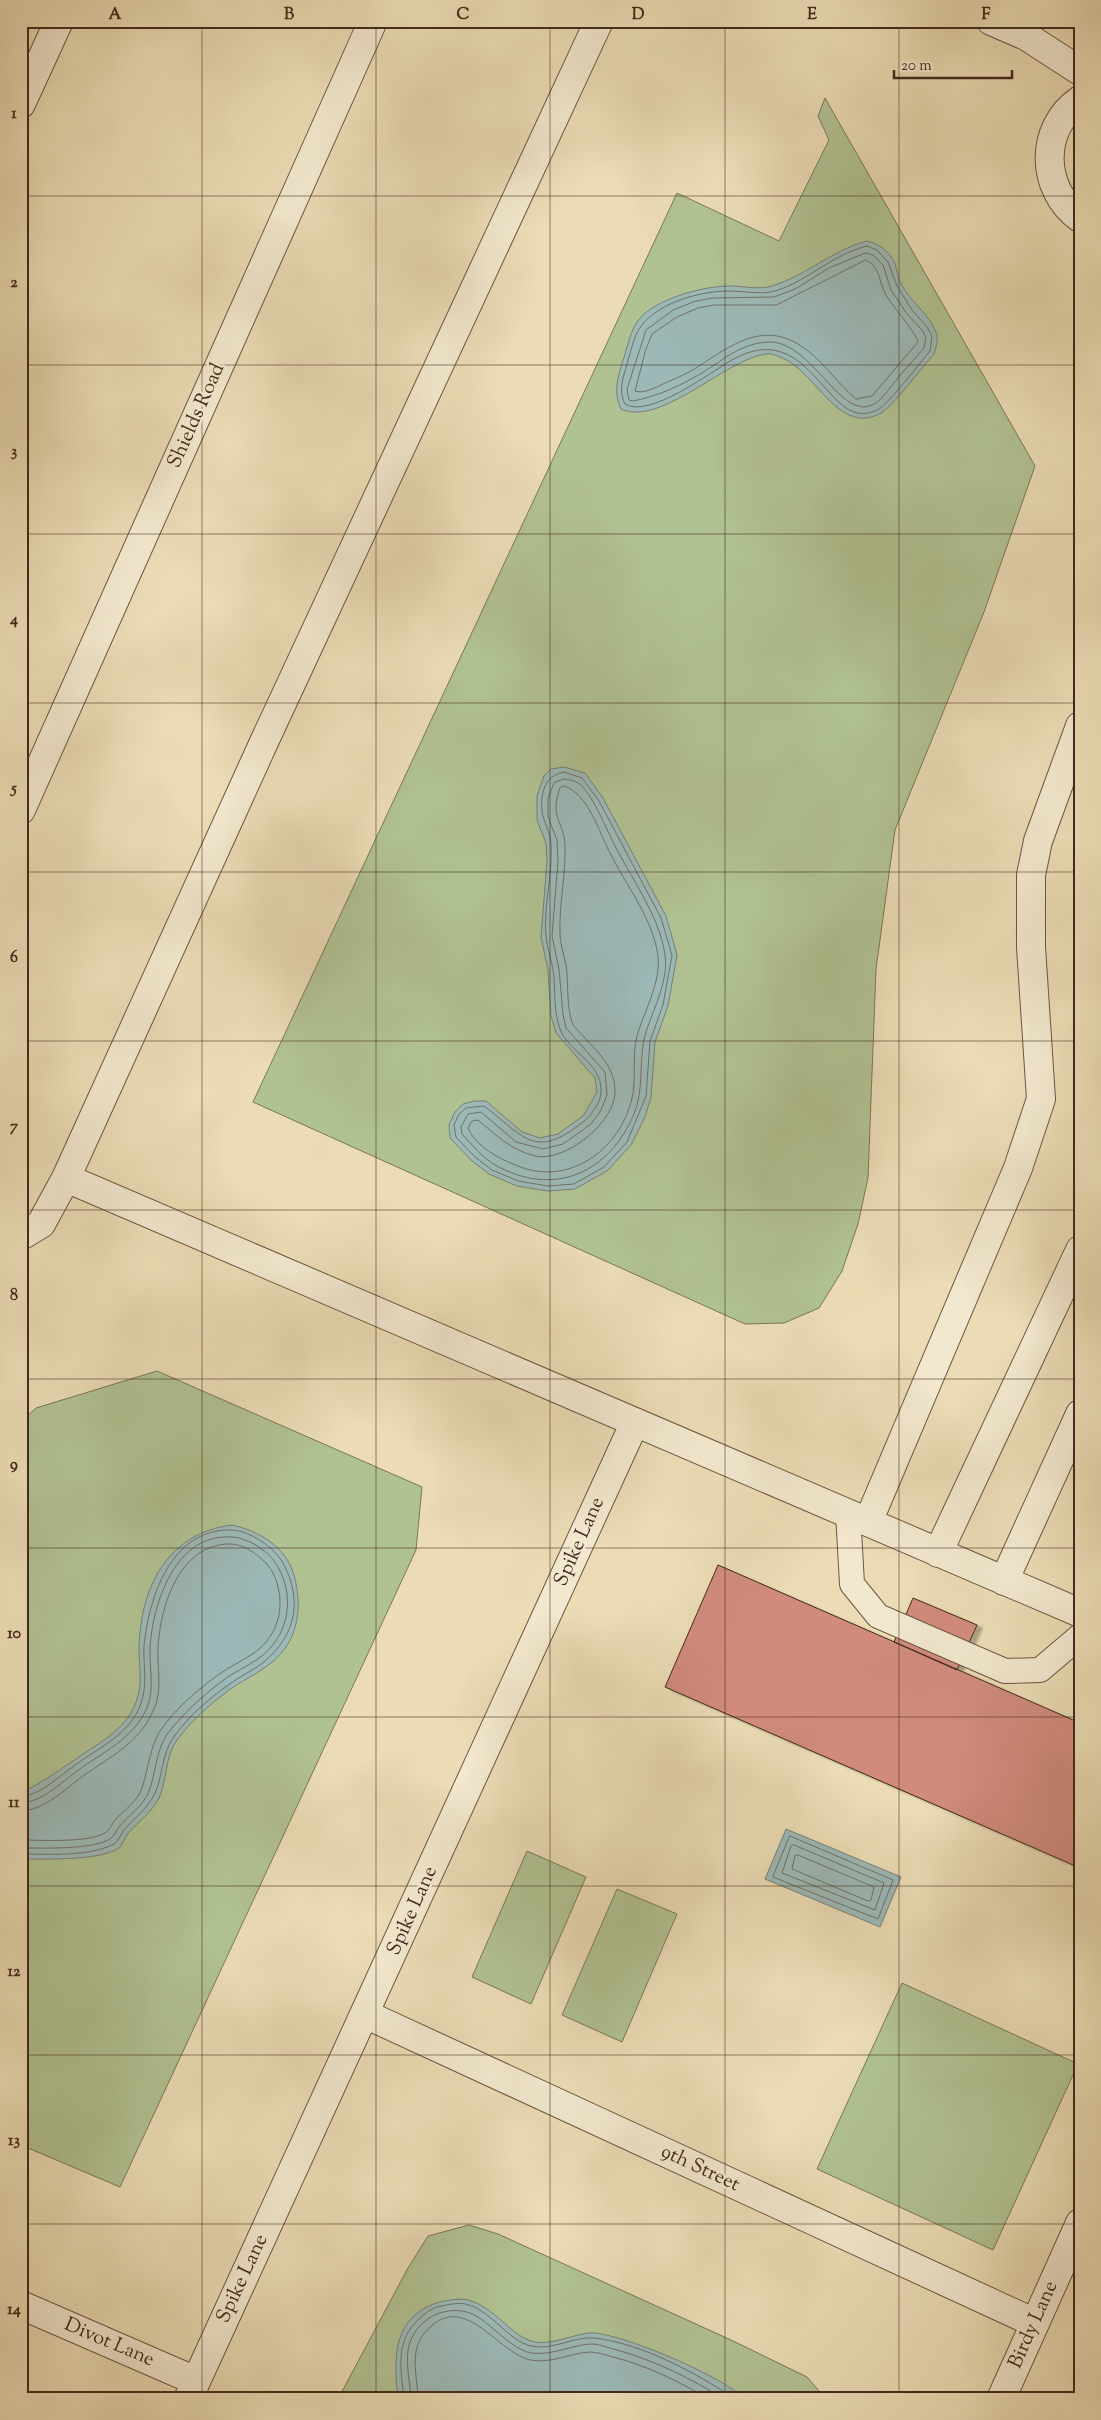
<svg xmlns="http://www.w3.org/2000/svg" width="1101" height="2420" viewBox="0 0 1101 2420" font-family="'Sorts Mill Goudy',serif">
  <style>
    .green { fill: #b1c292; stroke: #7a7656 }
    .water { fill: #9cb9b7; stroke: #787f78 }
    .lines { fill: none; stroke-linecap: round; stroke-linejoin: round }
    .shore { stroke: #707168; stroke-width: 1 }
    .building { fill: #d18b7d; stroke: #43291a; filter: url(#shadow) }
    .service-casing { stroke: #6d5641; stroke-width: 26 }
    .minor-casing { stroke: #6d5641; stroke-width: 30 }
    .service { stroke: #f2e8cf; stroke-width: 24 }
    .minor { stroke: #f2e8cf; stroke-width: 28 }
    .grid { fill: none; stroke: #43291a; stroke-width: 1; stroke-opacity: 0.55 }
    .labels { text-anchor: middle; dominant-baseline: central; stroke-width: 5; stroke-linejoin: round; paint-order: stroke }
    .street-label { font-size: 20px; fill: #43291a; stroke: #f2e8cf }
    .neatline { fill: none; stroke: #43291a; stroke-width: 2 }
    .grid-label { font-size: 16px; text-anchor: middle; font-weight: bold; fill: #43291a }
  </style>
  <defs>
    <filter id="shadow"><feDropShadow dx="5.5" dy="3" stdDeviation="1" flood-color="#0004"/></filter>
  </defs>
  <rect width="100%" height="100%" fill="#ebdcb5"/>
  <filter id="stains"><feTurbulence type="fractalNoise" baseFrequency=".004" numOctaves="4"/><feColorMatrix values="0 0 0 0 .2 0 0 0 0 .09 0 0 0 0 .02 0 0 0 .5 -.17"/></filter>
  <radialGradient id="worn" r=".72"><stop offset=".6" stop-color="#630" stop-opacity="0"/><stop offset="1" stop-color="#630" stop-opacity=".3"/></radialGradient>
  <path class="green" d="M 825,98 L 1035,466 L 984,612 L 895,830 L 876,969 L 868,1178 L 858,1224 L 842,1271 L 819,1308 L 784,1323 L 745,1324 L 253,1102 L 677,193 L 779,241 L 829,140 L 818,116 Z
    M 157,1371 L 422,1487 L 416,1550 L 120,2187 L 21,2145 L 21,1422 L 36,1408 Z
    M 527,1851 L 586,1877 L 531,2004 L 472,1977 Z
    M 617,1889 L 677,1914 L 622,2042 L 562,2015 Z
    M 902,1983 L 1078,2064 L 993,2250 L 817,2169 Z
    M 469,2225 L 498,2234 L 731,2340 L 807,2377 L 826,2399 L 338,2399 L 408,2268 L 428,2236 Z"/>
  <path class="water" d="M 867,241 C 878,244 886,249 892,258 C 897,265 897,276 901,284 C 910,301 932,317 937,335 C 938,341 936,347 934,354 C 924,365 891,408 881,413 C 838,437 816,370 780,357 C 775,355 771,353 766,354 C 724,360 661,427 621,409 C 612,390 619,374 625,354 C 628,344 631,331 637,322 C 653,299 703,286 730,286 C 743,286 759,290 772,286 C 806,276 832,250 867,241 Z
    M 564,767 L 585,773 L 603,798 L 666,916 L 677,955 L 668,1006 L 655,1042 L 651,1097 L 645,1117 L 631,1145 L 607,1171 L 575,1189 L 548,1191 L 517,1186 L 489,1174 L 471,1160 L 450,1138 L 449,1125 L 455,1112 L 463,1104 L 474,1101 L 486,1101 L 522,1132 L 540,1138 L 558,1134 L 584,1115 L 597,1092 L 595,1078 L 556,1033 L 551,1016 L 548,970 L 541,937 L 547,861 L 546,843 L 537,820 L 537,796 L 544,776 L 551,769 Z
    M 232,1525 C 259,1531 286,1547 294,1575 C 304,1611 297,1647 264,1668 C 253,1676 240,1682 229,1690 C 209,1705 191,1721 177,1740 C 165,1756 167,1781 159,1798 C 152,1812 139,1821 129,1832 C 125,1837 123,1844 119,1848 C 100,1861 44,1859 21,1859 L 21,1793 C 41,1783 55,1773 73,1761 C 96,1744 126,1731 136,1702 C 143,1685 139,1667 139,1649 C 140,1588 167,1533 232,1525 Z
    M 786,1829 L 901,1877 L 880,1927 L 765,1879 Z
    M 461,2299 C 491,2301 508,2334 531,2341 C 550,2347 572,2334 591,2333 C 619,2332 727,2378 744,2399 L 400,2399 C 396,2389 396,2379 396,2368 C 395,2324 418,2301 461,2299 Z"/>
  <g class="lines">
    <path class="shore" d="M 867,246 L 877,250 L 888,262 L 897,286 L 912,310 L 927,327 L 932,336 L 930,351 C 920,363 889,403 879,409 C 826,439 814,312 730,361 C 710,373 648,419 625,404 C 617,389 625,373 629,357 C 632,347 635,333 642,325 C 660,302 701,291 729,291 C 742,291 757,294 771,292 C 803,285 832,254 867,246 Z
      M 866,253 L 873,255 L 883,265 L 891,290 L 907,314 L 922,330 L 926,338 L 924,348 C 914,360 903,371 894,383 C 889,389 883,398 876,403 C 841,426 813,339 767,342 C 737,344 718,365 693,378 C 673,389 654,397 633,401 L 629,400 L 627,389 L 646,330 L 673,310 L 696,301 L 713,298 L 774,297 L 795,289 L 829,268 Z
      M 866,260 C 880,266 879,282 885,293 C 892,307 915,330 918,342 L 872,396 L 856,399 C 835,381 821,358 798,344 C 758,320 724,351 691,371 C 682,376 672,380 663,384 C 655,388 643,394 635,391 L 646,349 L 652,334 L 677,317 L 698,308 L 714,305 L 776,305 Z
      M 564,772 L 582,778 L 599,801 L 661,918 L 672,955 L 663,1005 L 650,1041 L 646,1096 L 627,1142 L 604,1167 L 574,1184 L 548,1186 L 518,1181 L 492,1170 L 474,1156 L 456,1137 L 454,1125 L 459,1114 L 466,1108 L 484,1106 C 524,1136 534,1161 583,1122 C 591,1116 602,1101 601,1090 C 601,1062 569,1053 560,1029 C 554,1013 555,994 554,977 C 553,963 547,950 546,936 C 543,906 553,876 551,845 C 551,828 539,820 542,798 C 544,783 550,775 564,772 Z
      M 564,779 C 568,780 575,780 578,783 C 591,791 606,828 613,842 C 630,876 660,917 665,955 C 669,983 651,1012 644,1039 C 639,1064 644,1090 634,1114 C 609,1173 554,1198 495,1165 C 482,1157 472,1145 462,1134 L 461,1127 L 468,1114 L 481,1112 L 516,1142 L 543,1149 L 563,1144 L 591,1124 L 601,1110 L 607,1095 L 605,1072 L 566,1028 L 563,1014 L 559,969 L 552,936 L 558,861 L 557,840 L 548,817 L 548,798 L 554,783 Z
      M 564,786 C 588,793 599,832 610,853 C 626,885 653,919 658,956 C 661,983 644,1011 637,1036 C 632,1055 636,1075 633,1093 C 624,1146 571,1188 518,1166 C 500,1159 476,1147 468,1128 L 472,1121 L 478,1120 C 496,1135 511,1150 535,1156 C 565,1163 617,1121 615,1090 C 614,1066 599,1054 584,1037 C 580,1032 574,1028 572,1022 C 567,1007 568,989 567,973 C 566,960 560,946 560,933 C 559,903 566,875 565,846 C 564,820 549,819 560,788 Z
      M 21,1797 C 42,1794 58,1777 74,1766 C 98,1748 131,1734 141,1703 C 148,1684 143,1665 144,1646 C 149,1597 171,1528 232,1530 C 250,1531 274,1547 283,1563 C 303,1600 296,1635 264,1662 C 253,1671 238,1677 227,1686 C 207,1700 187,1718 173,1738 C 161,1755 163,1780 153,1797 C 146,1810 133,1819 124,1830 C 120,1835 119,1841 114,1844 C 89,1857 48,1854 21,1854
      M 21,1803 C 42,1802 61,1783 77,1771 C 103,1752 133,1739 147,1708 C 155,1688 149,1668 150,1647 C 153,1603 175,1533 232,1537 C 249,1538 270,1552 278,1567 C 296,1599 288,1638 258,1659 C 246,1667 232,1673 221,1682 C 201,1697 183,1714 168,1733 C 156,1749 156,1773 149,1791 C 144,1806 128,1815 119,1827 C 116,1830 115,1836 111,1838 C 97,1850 41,1848 21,1848
      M 21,1811 C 45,1810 65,1789 83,1776 C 110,1757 139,1743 153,1711 C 163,1691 157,1669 158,1648 C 160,1607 179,1544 230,1544 C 245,1544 264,1558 272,1571 C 287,1600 281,1634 254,1653 C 242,1661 229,1667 218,1675 C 196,1691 175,1709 160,1731 C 150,1747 148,1770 142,1788 C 138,1801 124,1810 115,1820 C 112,1824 110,1830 105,1833 C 88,1843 41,1840 21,1840
      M 790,1836 L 893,1880 L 878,1919 L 773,1877 Z
      M 794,1845 L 884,1883 L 875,1910 L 782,1873 L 791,1846 Z
      M 798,1855 L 874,1887 L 871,1900 L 868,1901 L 792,1869 L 795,1856 Z
      M 404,2399 C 401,2369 394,2341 420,2318 C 427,2312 433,2307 442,2306 C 450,2304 461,2302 469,2305 C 492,2312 509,2341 531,2346 C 553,2351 573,2336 595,2338 C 646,2345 693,2372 736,2399
      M 411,2399 C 410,2382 406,2367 408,2350 C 413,2318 451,2300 478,2317 C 495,2328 512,2349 531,2353 C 552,2356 571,2345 591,2344 C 599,2344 609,2348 617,2350 C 656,2361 690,2378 724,2399
      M 418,2399 C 417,2369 406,2345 435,2323 C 469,2298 501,2355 531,2360 C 551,2364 570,2353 590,2352 C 597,2352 606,2355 613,2357 C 648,2366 678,2381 709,2399"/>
  </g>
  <path class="building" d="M 718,1565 L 1080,1723 L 1080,1868 L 665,1687 Z
    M 913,1598 L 977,1625 L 957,1670 L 894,1642 Z"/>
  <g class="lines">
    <defs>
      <path id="service" d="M 848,1513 L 852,1584 L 878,1616 L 1005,1671 L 1040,1670 L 1080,1636"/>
      <path id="minor" d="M 991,21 L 1026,36 L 1080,71
        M 1080,100 C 1039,128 1040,189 1080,218
        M 21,104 L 59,21
        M 21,810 L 373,21
        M 66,1178 L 1080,1613
        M 21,1236 L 41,1224 L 66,1178 L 264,742 L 599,21
        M 868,1522 L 1018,1168 L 1041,1099 L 1031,947 L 1031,875 L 1038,841 L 1080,726
        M 938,1553 L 1080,1250
        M 1004,1581 L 1080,1414
        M 365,2014 L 1035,2323
        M 21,2305 L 196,2381
        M 188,2399 L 635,1422
        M 1001,2399 L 1080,2223"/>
    </defs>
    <use href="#service" class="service-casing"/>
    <use href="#minor" class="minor-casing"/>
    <use href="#service" class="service"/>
    <use href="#minor" class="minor"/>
  </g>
  <path class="grid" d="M 202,21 L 202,2399M 376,21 L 376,2399M 550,21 L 550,2399M 725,21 L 725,2399M 899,21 L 899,2399M 21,196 L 1080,196M 21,365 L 1080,365M 21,534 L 1080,534M 21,703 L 1080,703M 21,872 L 1080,872M 21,1041 L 1080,1041M 21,1210 L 1080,1210M 21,1379 L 1080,1379M 21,1548 L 1080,1548M 21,1717 L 1080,1717M 21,1886 L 1080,1886M 21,2055 L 1080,2055M 21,2224 L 1080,2224"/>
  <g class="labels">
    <g class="street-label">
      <text transform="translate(197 416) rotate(-66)">Shields Road</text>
      <text transform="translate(580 1542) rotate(-66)">Spike Lane</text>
      <text transform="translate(413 1911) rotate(-66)">Spike Lane</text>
      <text transform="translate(700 2169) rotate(25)">9th Street</text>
      <text transform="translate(243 2279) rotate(-65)">Spike Lane</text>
      <text transform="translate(1034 2325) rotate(-66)">Birdy Lane</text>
      <text transform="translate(109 2343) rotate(23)">Divot Lane</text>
    </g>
  </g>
  <rect width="1101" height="2420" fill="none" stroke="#ebdcb5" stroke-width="55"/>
  <path d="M894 70v8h118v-8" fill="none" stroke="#43291a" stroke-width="2.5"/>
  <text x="901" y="70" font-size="15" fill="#43291a" stroke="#f2e8cf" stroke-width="4" paint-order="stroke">20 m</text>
  <rect x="28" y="28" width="1046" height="2364" class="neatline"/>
  <g class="grid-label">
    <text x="115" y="19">A</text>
    <text x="289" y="19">B</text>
    <text x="463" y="19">C</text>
    <text x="638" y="19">D</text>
    <text x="812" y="19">E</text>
    <text x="986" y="19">F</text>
    <text x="14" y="118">1</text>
    <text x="14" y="287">2</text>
    <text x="14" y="456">3</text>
    <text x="14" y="624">4</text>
    <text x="14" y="793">5</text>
    <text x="14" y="962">6</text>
    <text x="14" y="1131">7</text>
    <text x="14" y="1300">8</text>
    <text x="14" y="1469">9</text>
    <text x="14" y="1638">10</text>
    <text x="14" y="1807">11</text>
    <text x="14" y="1976">12</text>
    <text x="14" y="2145">13</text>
    <text x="14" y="2314">14</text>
  </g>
  <rect width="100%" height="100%" filter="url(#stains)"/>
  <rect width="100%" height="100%" fill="url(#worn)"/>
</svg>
